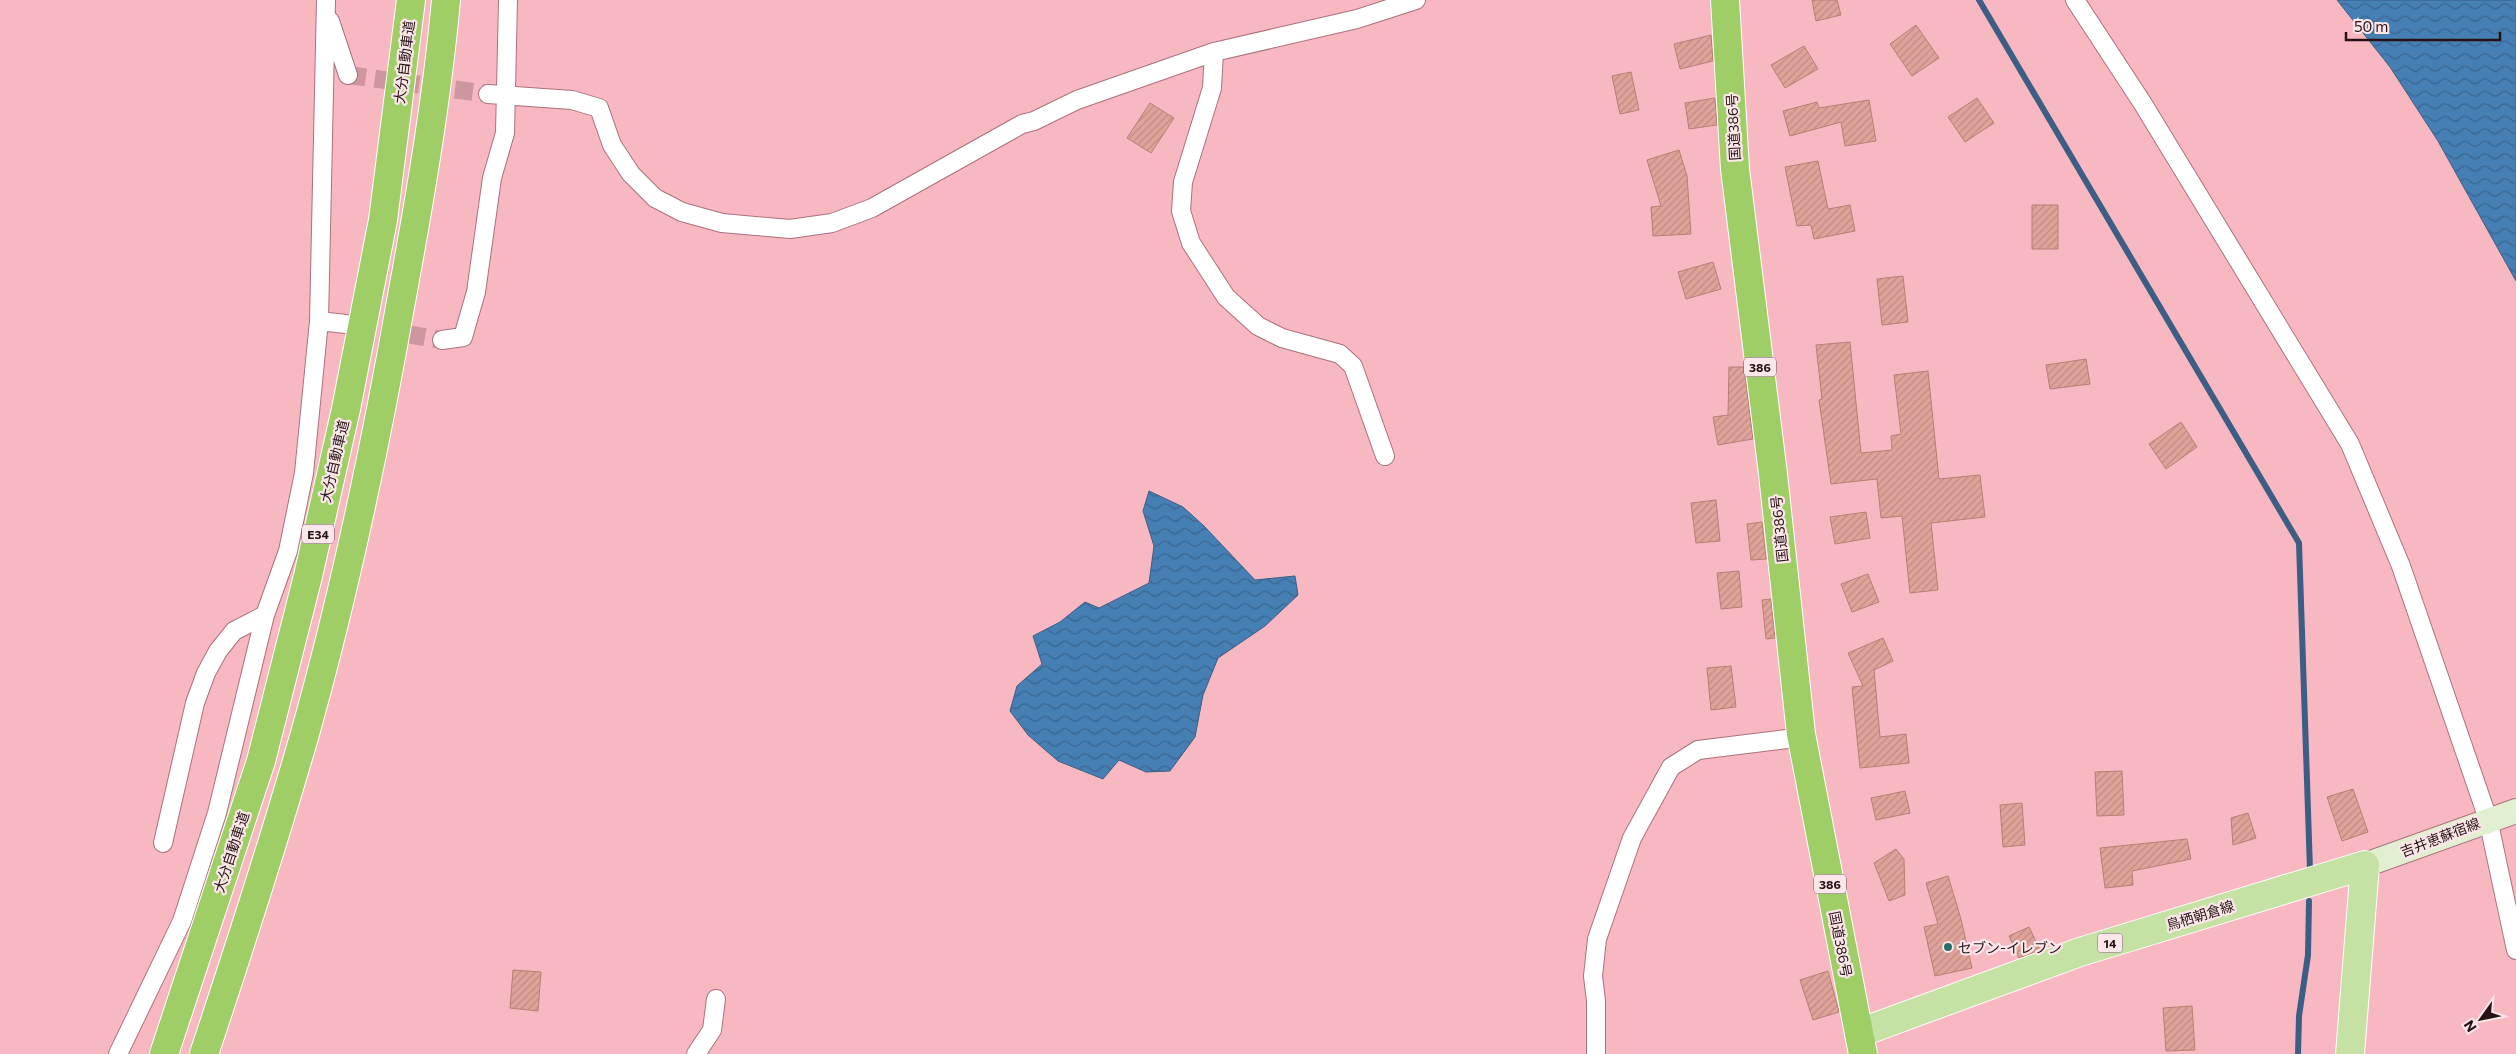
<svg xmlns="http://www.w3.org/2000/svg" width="2516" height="1054" viewBox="0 0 2516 1054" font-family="Commissioner,'Noto Sans JP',sans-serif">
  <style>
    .water { fill: url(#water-waves); stroke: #3d5e84 }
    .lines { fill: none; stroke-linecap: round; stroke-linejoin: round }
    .stream { stroke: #3d5e84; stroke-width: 6 }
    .building { fill: url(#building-hatch); stroke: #b87e75 }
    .street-tunnel { stroke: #ce979f; stroke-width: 18; stroke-dasharray: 18 9; stroke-linecap: butt }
    .street-casing { stroke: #ac717b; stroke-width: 20 }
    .secondary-casing { stroke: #ac717b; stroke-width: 26 }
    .primary-casing { stroke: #fff; stroke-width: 30 }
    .highway-casing { stroke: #fff; stroke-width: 30 }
    .street { stroke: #fff; stroke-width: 18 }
    .secondary { stroke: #e2f0d1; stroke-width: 24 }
    .primary { stroke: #c5e1a3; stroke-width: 28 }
    .highway { stroke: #9fcd66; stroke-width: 28 }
    .poi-dot { fill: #26706b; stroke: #fbe7e9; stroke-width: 2 }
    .labels { text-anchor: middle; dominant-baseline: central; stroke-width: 4.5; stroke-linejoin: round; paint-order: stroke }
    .shield { fill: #fbe7e9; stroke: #675155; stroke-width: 1 }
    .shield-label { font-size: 12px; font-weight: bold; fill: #271115 }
    .street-label { font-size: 14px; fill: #271115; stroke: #fbe7e9 }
    .poi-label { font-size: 14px; fill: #271115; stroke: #fbe7e9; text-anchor: start }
  </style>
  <defs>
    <pattern id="water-waves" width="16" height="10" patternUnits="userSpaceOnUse" patternTransform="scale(1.25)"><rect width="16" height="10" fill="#467fb4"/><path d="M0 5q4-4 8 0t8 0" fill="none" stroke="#3a6791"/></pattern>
    <pattern id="building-hatch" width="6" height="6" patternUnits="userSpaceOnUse" patternTransform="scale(1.25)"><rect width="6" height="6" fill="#e0a39a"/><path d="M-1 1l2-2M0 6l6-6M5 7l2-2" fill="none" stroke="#c08b84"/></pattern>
  </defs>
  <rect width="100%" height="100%" fill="#f8b8c1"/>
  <path class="water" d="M 2337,0 L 2516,0 L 2516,281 L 2438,141 L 2390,67 Z
    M 1149,491 L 1183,507 L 1204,526 L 1255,580 L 1295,576 L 1298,595 L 1265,626 L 1218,658 L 1203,695 L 1195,737 L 1170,771 L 1146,772 L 1119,760 L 1103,779 L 1058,761 L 1028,735 L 1010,711 L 1017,686 L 1042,664 L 1033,636 L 1060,622 L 1085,602 L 1099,608 L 1149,583 L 1154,546 L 1143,511 Z"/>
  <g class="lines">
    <path class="stream" d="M 1979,0 L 2299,543 L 2310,870
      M 2298,1054 L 2299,1016 L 2308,955 L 2309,901"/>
  </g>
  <path class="building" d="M 1812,0 L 1837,0 L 1841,15 L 1816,21 Z
    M 1916,25 L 1939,58 L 1912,76 L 1890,44 Z
    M 1711,35 L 1713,61 L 1680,69 L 1674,44 Z
    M 1804,46 L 1818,69 L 1785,88 L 1771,65 Z
    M 1631,72 L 1639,110 L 1620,114 L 1612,76 Z
    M 1715,98 L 1717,125 L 1689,129 L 1685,103 Z
    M 1977,98 L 1994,123 L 1965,142 L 1948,117 Z
    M 1869,100 L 1876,141 L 1845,146 L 1841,122 L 1790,136 L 1783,111 L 1817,102 L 1819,108 Z
    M 1150,103 L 1174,118 L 1151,153 L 1127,138 Z
    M 1679,150 L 1687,176 L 1691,234 L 1653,236 L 1651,207 L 1661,206 L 1647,160 Z
    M 1818,161 L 1828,209 L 1850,205 L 1855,231 L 1814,239 L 1811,225 L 1797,226 L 1785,167 Z
    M 2032,205 L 2058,205 L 2058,249 L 2032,249 Z
    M 1713,262 L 1721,289 L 1686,299 L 1678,272 Z
    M 1903,276 L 1908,322 L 1882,325 L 1877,279 Z
    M 1850,342 L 1861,453 L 1892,450 L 1891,436 L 1901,434 L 1894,375 L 1928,371 L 1939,479 L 1980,475 L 1985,517 L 1931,523 L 1938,590 L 1910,593 L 1902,516 L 1881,518 L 1877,479 L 1831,484 L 1819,400 L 1822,399 L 1816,345 Z
    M 2086,359 L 2090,384 L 2050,389 L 2046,365 Z
    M 1729,367 L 1744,367 L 1753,439 L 1718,445 L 1713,417 L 1728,415 Z
    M 2181,422 L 2197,447 L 2166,469 L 2149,444 Z
    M 1716,500 L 1720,541 L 1696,543 L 1691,503 Z
    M 1866,512 L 1870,538 L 1835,544 L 1830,517 Z
    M 1762,522 L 1766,559 L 1751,560 L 1747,524 Z
    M 1739,571 L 1742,607 L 1721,609 L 1717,573 Z
    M 1868,574 L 1879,602 L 1852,612 L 1841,584 Z
    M 1771,599 L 1775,638 L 1766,639 L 1762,600 Z
    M 1883,638 L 1893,661 L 1874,670 L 1880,737 L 1906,734 L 1909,763 L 1860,768 L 1852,687 L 1863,686 L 1848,653 Z
    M 1731,666 L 1736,707 L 1711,710 L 1707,668 Z
    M 2122,771 L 2124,815 L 2097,816 L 2095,772 Z
    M 2353,789 L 2368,832 L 2342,841 L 2327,797 Z
    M 1905,791 L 1910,813 L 1876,820 L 1871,798 Z
    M 2022,803 L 2025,845 L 2003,847 L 2000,805 Z
    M 2248,813 L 2256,838 L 2233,845 L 2231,818 Z
    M 2187,839 L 2191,859 L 2132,871 L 2133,885 L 2105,888 L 2100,848 Z
    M 1896,849 L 1904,859 L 1905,895 L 1889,901 L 1874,863 Z
    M 1948,876 L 1961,919 L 1972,968 L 1935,976 L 1924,927 L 1938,924 L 1926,883 Z
    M 2029,927 L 2040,950 L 2019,958 L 2009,936 Z
    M 513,970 L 541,972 L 538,1011 L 510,1008 Z
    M 1828,971 L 1839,1012 L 1813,1020 L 1800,980 Z
    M 2192,1006 L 2195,1050 L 2166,1051 L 2163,1008 Z"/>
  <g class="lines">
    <path class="street-tunnel" d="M 348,75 L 488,94
      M 354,325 L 442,340"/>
    <defs>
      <path id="street" d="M 2075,0 L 2143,104 L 2350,444 L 2401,566 L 2488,819 L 2516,950
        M 330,21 L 348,75
        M 1214,52 L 1212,88 L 1183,182 L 1181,211 L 1191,243 L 1226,297 L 1258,326 L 1282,338 L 1340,354 L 1353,366 L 1385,456
        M 488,94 L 572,100 L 599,108 L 612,145 L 631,174 L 655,198 L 682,212 L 722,223 L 790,229 L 832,223 L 872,208 L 1022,124 L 1034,121 L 1077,100 L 1214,52 L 1357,19 L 1416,0
        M 319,321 L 346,324
        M 442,340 L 463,337 L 476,292 L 492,178 L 505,133 L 508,0
        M 163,843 L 195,703 L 206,673 L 218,651 L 234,631 L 265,615
        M 118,1054 L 182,921 L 217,813 L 265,615 L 288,551 L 304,473 L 319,321 L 326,0
        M 696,1054 L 712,1030 L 716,999
        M 1596,1054 L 1596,1001 L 1593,976 L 1597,939 L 1632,838 L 1671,767 L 1698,750 L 1787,739 L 1801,734"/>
      <path id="secondary" d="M 2365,865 L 2516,811"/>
      <path id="primary" d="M 1859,1033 L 2080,952 L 2365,865 L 2350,1054"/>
      <path id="highway" d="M 1725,0 L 1735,169 L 1773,474 L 1801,734 L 1863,1054
        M 164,1054 L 261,761 L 308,576 L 346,409 L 383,220 L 411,0
        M 204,1054 C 239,949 273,844 304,737 C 345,592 376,444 402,296 C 420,198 437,99 446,0"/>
    </defs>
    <use href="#street" class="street-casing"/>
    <use href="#secondary" class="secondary-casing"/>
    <use href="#primary" class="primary-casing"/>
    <use href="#highway" class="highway-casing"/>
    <use href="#street" class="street"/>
    <use href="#secondary" class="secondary"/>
    <use href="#primary" class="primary"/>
    <use href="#highway" class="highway"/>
  </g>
  <circle class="poi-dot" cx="1948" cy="947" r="5"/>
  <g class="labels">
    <g class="shield">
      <rect x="1744" y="357.5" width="32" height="19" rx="4"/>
      <rect x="302" y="524.5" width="32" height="19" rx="4"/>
      <rect x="1814" y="874.5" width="32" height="19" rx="4"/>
      <rect x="2097.5" y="933.5" width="25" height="19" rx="4"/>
    </g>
    <g class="shield-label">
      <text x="1760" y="367">386</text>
      <text x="318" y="534">E34</text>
      <text x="1830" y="884">386</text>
      <text x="2110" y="943">14</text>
    </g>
    <g class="street-label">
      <text transform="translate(404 62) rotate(-83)">大分自動車道</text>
      <text transform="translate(1733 127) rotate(-93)">国道386号</text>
      <text transform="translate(334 461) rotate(-77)">大分自動車道</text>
      <text transform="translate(1779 529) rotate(-96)">国道386号</text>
      <text transform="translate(2440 837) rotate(-21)">吉井恵蘇宿線</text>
      <text transform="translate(231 852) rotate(-72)">大分自動車道</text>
      <text transform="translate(2200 915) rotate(-17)">鳥栖朝倉線</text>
      <text transform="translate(1841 944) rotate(79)">国道386号</text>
    </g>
    <g class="poi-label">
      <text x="1958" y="947">セブン-イレブン</text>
    </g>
  </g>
  <g transform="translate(2481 1019) rotate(237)" stroke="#fbe7e9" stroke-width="4" paint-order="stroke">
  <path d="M0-4L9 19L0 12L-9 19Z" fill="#271115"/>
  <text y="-8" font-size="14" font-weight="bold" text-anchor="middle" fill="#271115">N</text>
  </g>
  <path d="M2346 32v8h154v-8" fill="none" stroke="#271115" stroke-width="2.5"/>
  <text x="2354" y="32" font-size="15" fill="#271115" stroke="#fbe7e9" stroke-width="4" paint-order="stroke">50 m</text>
</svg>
